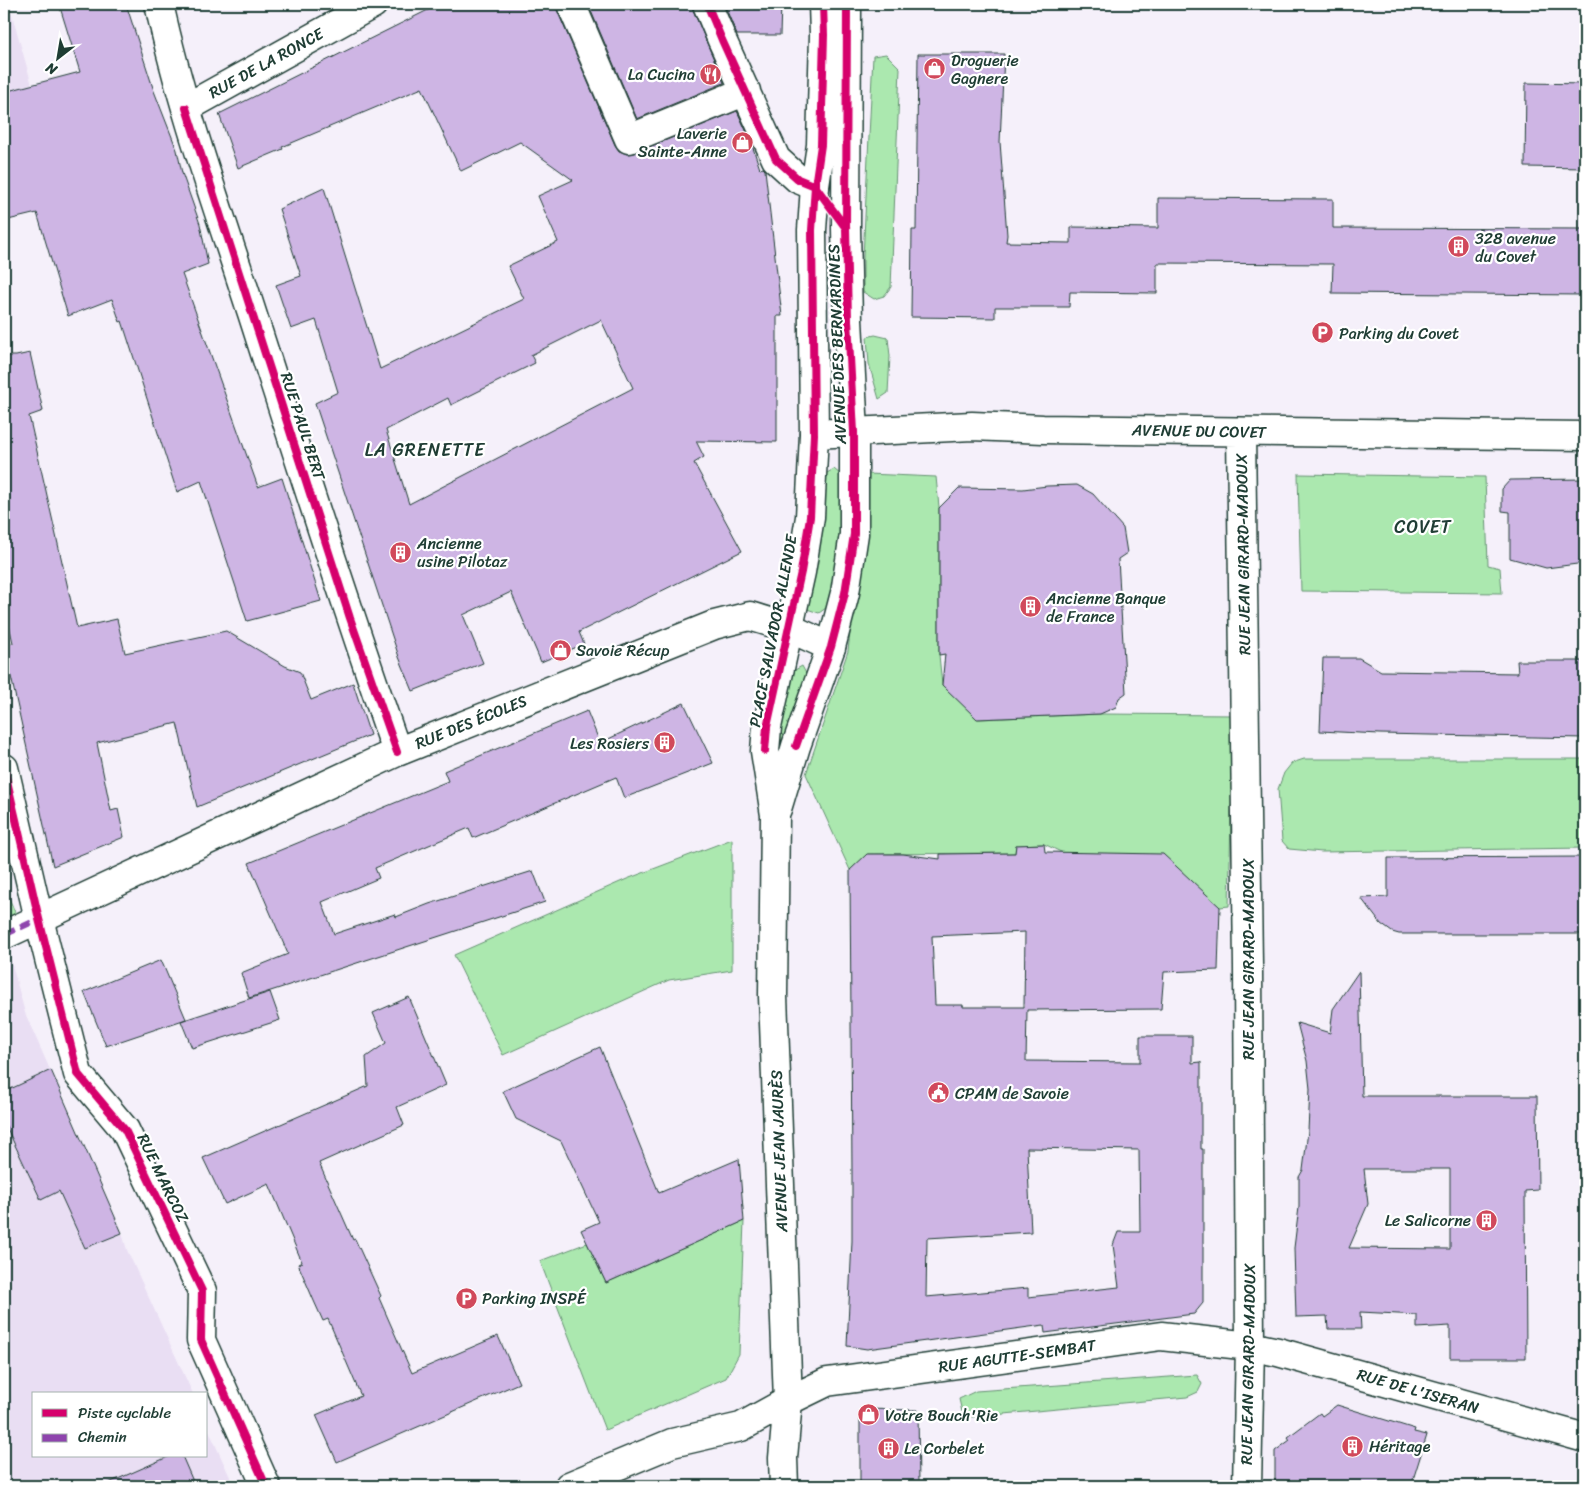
<svg xmlns="http://www.w3.org/2000/svg" width="1589" height="1490" viewBox="0 0 1589 1490" font-family="Sriracha,sans-serif">
  <style>
    .built { fill: #e9def3 }
    .green { fill: #abe8af; stroke: #659272 }
    .building { fill: #ceb5e4; stroke: #1f3d34; fill-rule: evenodd }
    .lines { fill: none; stroke-linecap: round; stroke-linejoin: round }
    .minor-casing { stroke: #1f3d34; stroke-width: 31 }
    .major-casing { stroke: #1f3d34; stroke-width: 31 }
    .minor { stroke: #fff; stroke-width: 28 }
    .major { stroke: #fff; stroke-width: 28 }
    .quiet { stroke: #8e44ad; stroke-width: 6; stroke-dasharray: 12 6; stroke-linecap: butt }
    .cycleway-casing { stroke: #fff; stroke-width: 11 }
    .cycleway { stroke: #d6006c; stroke-width: 8 }
    .labels { text-anchor: middle; dominant-baseline: central; stroke-width: 4.5; stroke-linejoin: round; paint-order: stroke }
    .poi-label { font-size: 16px; fill: #1f3d34; stroke: #fff; text-anchor: start }
    .street-label { font-size: 16px; fill: #1f3d34; stroke: #fff }
    .neighbourhood-label { font-size: 18px; letter-spacing: 1px; fill: #1f3d34; stroke: #fff }
  </style>
  <rect width="100%" height="100%" fill="#f5f0fa"/>
  <filter id="ink" filterUnits="userSpaceOnUse"><feTurbulence type="fractalNoise" baseFrequency=".02" numOctaves="2"/><feDisplacementMap in="SourceGraphic" scale="10" xChannelSelector="R" yChannelSelector="G"/><feConvolveMatrix kernelMatrix="1 2 1 2 8 2 1 2 1" color-interpolation-filters="sRGB"/></filter>
  <g filter="url(#ink)">
    <path class="built" d="M 4,4 L 9,4 L 32,85 L 28,215 L 4,221 Z
      M 10,957 L 25,1013 L 122,1233 L 127,1250 L 193,1394 L 34,1394 L 34,1456 L 206,1456 L 206,1424 L 234,1486 L 4,1486 L 4,960 Z"/>
    <path class="green" d="M 886,54 L 900,68 L 891,287 L 884,296 L 874,299 L 863,292 L 863,257 L 873,56 Z
      M 875,335 L 888,338 L 890,356 L 888,393 L 879,399 L 869,364 L 867,337 Z
      M 834,469 L 841,475 L 846,512 L 830,605 L 819,613 L 807,609 L 805,595 L 825,474 Z
      M 868,474 L 936,477 L 939,507 L 939,655 L 942,685 L 978,719 L 1100,714 L 1233,715 L 1229,906 L 1220,907 L 1061,852 L 1044,844 L 1016,845 L 1015,853 L 868,854 L 850,870 L 806,774 L 848,651 Z
      M 1298,474 L 1485,477 L 1488,565 L 1500,568 L 1502,593 L 1301,591 Z
      M 802,666 L 809,679 L 789,737 L 780,741 L 778,733 L 790,683 L 795,670 Z
      M 1304,759 L 1585,759 L 1585,848 L 1322,852 L 1289,849 L 1282,841 L 1278,789 L 1284,773 L 1292,763 Z
      M 732,839 L 732,970 L 669,980 L 503,1055 L 454,955 L 627,879 Z
      M 9,898 L 17,917 L 4,923 L 4,900 Z
      M 744,1221 L 739,1354 L 726,1378 L 605,1430 L 540,1261 L 587,1243 L 606,1283 Z
      M 1197,1375 L 1202,1384 L 1198,1392 L 1187,1397 L 972,1417 L 962,1412 L 959,1399 L 976,1391 Z"/>
    <path class="building" d="M 59,4 L 126,4 L 154,91 L 177,150 L 182,173 L 200,224 L 208,264 L 182,274 L 258,487 L 282,478 L 321,601 L 247,621 L 201,481 L 177,492 L 122,321 L 120,322 L 112,299 L 68,316 L 37,213 L 4,221 L 4,92 L 80,72 Z
      M 440,4 L 556,4 L 557,10 L 615,145 L 619,151 L 627,154 L 635,153 L 737,111 L 750,139 L 760,169 L 763,168 L 765,170 L 782,316 L 777,316 L 777,442 L 696,441 L 704,457 L 694,463 L 742,551 L 579,632 L 584,644 L 541,662 L 511,592 L 463,615 L 483,663 L 413,691 L 399,657 L 315,403 L 338,392 L 316,320 L 291,329 L 276,285 L 301,276 L 279,209 L 324,188 L 380,369 L 524,299 L 508,266 L 558,242 L 538,196 L 573,180 L 520,142 L 461,171 L 422,88 L 282,147 L 283,149 L 238,168 L 219,114 ZM 601,320 L 633,388 L 409,504 L 386,430 L 448,398 L 451,405 L 535,363 L 531,355 Z
      M 588,4 L 692,4 L 693,10 L 724,83 L 637,119 Z
      M 724,4 L 781,4 L 780,35 L 737,35 Z
      M 918,54 L 1004,54 L 1000,142 L 1007,235 L 1006,242 L 1071,243 L 1071,227 L 1158,228 L 1158,198 L 1333,199 L 1333,228 L 1585,229 L 1585,295 L 1332,293 L 1333,264 L 1157,263 L 1157,293 L 1070,292 L 1069,307 L 995,307 L 995,318 L 911,317 L 912,230 L 916,230 Z
      M 1526,83 L 1585,84 L 1585,168 L 1525,167 Z
      M 30,353 L 43,411 L 29,416 L 77,628 L 117,619 L 125,653 L 226,631 L 285,666 L 300,672 L 311,700 L 353,683 L 370,735 L 197,807 L 177,723 L 97,743 L 111,811 L 118,809 L 124,837 L 53,866 L 4,645 L 13,643 L 4,602 L 4,356 L 16,356 Z
      M 1585,479 L 1585,563 L 1546,568 L 1510,558 L 1510,512 L 1502,511 L 1502,489 L 1510,480 Z
      M 1077,485 L 1093,494 L 1123,528 L 1127,553 L 1118,559 L 1126,693 L 1119,698 L 1116,707 L 1100,714 L 977,719 L 942,685 L 945,654 L 939,655 L 939,508 L 959,488 L 1023,489 L 1047,486 Z
      M 1323,658 L 1359,658 L 1381,671 L 1518,673 L 1517,661 L 1585,661 L 1585,738 L 1380,734 L 1320,731 Z
      M 684,703 L 713,763 L 624,798 L 616,777 L 473,838 L 469,828 L 375,868 L 379,878 L 322,902 L 334,934 L 395,914 L 396,917 L 429,904 L 533,871 L 545,902 L 249,998 L 241,973 L 288,954 L 249,863 L 448,781 L 444,771 L 587,711 L 600,743 Z
      M 1044,844 L 1045,852 L 1163,854 L 1220,907 L 1218,970 L 1164,972 L 1161,1009 L 1027,1010 L 1026,1061 L 1140,1062 L 1140,1036 L 1192,1036 L 1192,1063 L 1201,1062 L 1201,1149 L 1203,1149 L 1203,1303 L 1194,1314 L 1045,1333 L 1044,1325 L 867,1349 L 847,1346 L 852,1241 L 852,1172 L 850,870 L 867,854 L 903,854 L 940,859 L 940,854 L 1015,853 L 1016,845 ZM 1025,932 L 1024,1007 L 963,1007 L 963,1005 L 935,1005 L 932,936 ZM 1027,1148 L 1139,1150 L 1140,1232 L 1118,1232 L 1113,1245 L 1119,1287 L 1028,1297 L 1028,1288 L 926,1297 L 927,1238 L 1031,1232 Z
      M 1585,857 L 1585,934 L 1399,934 L 1392,932 L 1381,924 L 1361,898 L 1388,897 L 1388,858 Z
      M 161,960 L 186,1019 L 106,1046 L 84,992 Z
      M 1359,971 L 1362,1096 L 1537,1096 L 1538,1190 L 1525,1191 L 1526,1358 L 1450,1358 L 1450,1326 L 1417,1328 L 1417,1315 L 1360,1312 L 1361,1329 L 1328,1329 L 1327,1316 L 1296,1317 L 1294,1248 L 1299,1207 L 1299,1177 L 1303,1170 L 1308,1131 L 1310,1089 L 1307,1061 L 1297,1023 L 1330,1033 L 1333,1009 ZM 1364,1169 L 1450,1169 L 1450,1249 L 1349,1248 L 1368,1204 Z
      M 270,992 L 280,1020 L 192,1048 L 181,1021 Z
      M 409,997 L 446,1085 L 397,1107 L 404,1125 L 319,1163 L 353,1240 L 355,1239 L 381,1296 L 379,1298 L 412,1373 L 498,1336 L 519,1383 L 337,1462 L 316,1415 L 361,1396 L 328,1319 L 323,1321 L 314,1301 L 298,1264 L 302,1262 L 269,1184 L 225,1204 L 203,1158 L 368,1086 L 366,1057 L 386,1043 L 373,1013 Z
      M 600,1047 L 659,1193 L 739,1159 L 744,1221 L 606,1283 L 581,1230 L 599,1222 L 561,1141 L 516,1119 L 503,1091 Z
      M 51,1070 L 122,1233 L 85,1248 L 59,1191 L 41,1200 L 4,1122 L 4,1092 Z
      M 1337,1405 L 1415,1429 L 1414,1432 L 1427,1435 L 1411,1486 L 1275,1486 L 1275,1451 L 1290,1440 L 1288,1437 L 1320,1413 L 1322,1416 Z
      M 860,1409 L 918,1410 L 919,1486 L 860,1486 Z
      M 170,1456 L 182,1456 L 195,1486 L 102,1486 Z"/>
    <g class="lines">
      <defs>
        <path id="minor" d="M 159,4 C 182,109 219,211 252,313 C 299,460 346,606 397,752
          M 571,4 L 629,139 L 746,91
          M 707,4 L 722,40 L 776,159 L 798,179 L 815,186
          M 186,108 L 373,4
          M 1241,432 L 1248,966 L 1250,1346 L 1247,1486
          M 814,434 L 972,426 L 1043,429 L 1585,436
          M 4,768 L 39,919 L 78,1074 L 125,1130 L 202,1291 L 201,1340 L 266,1486
          M 4,935 L 397,752 L 714,625 L 750,616 L 789,628 L 831,647
          M 569,1486 L 672,1443 L 741,1427 L 788,1401 L 827,1382 L 1161,1336 L 1250,1346 L 1278,1352 L 1585,1438"/>
        <path id="major" d="M 777,809 L 796,746 L 831,647 L 845,593 L 854,534 L 854,432 L 848,320 L 846,228 L 847,4
          M 784,1486 L 783,1458 L 788,1401 L 773,996 L 775,815 L 765,751 L 767,727 L 801,572 L 810,517 L 814,434 L 812,230 L 815,186 L 821,145 L 824,35 L 823,4"/>
      </defs>
      <use href="#minor" class="minor-casing"/>
      <use href="#major" class="major-casing"/>
      <use href="#minor" class="minor"/>
      <use href="#major" class="major"/>
      <path class="quiet" d="M 4,935 L 39,919"/>
      <defs>
        <path id="cycleway" d="M 707,4 L 722,40 L 776,159 L 798,179 L 815,186 L 846,228
          M 186,108 L 350,618 L 397,752
          M 796,746 L 831,647 L 845,593 L 854,534 L 854,432 L 848,320 L 846,228 L 847,4
          M 765,751 L 767,727 L 801,572 L 810,517 L 814,434 L 812,230 L 815,186 L 821,145 L 824,35 L 823,4
          M 4,768 L 39,919 L 78,1074 L 125,1130 L 202,1291 L 201,1340 L 266,1486"/>
      </defs>
      <use href="#cycleway" class="cycleway-casing"/>
      <use href="#cycleway" class="cycleway"/>
    </g>
  </g>
  <defs>
    <symbol id="shop-disc" viewBox="-11 -11 22 22"><circle r="9.5" fill="#d1495b" stroke="#fff"/><path d="M-5-2.5h2.3a2.7 3.5 0 0 1 5.4 0H5L5.5 6h-11ZM-1.5-2.5h3a1.5 2.3 0 0 0-3 0Z" fill="#fff"/></symbol>
    <symbol id="restaurant-disc" viewBox="-11 -11 22 22"><circle r="9.5" fill="#d1495b" stroke="#fff"/><path d="M-5-6h1v4h1v-4h1v4h1v-4h1v5L-1.5 .5V6h-2V.5L-5-1ZM5-6V6H3V1.5H1.5Q1.5-4 5-6Z" fill="#fff"/></symbol>
    <symbol id="building-disc" viewBox="-11 -11 22 22"><circle r="9.5" fill="#d1495b" stroke="#fff"/><path d="M-4-6H4V6H1V3H-1V6H-4ZM-2.5-4.3h1.7v1.8h-1.7ZM.8-4.3h1.7v1.8H.8ZM-2.5-1h1.7V.8h-1.7ZM.8-1h1.7V.8H.8Z" fill="#fff"/></symbol>
    <symbol id="parking-disc" viewBox="-11 -11 22 22"><circle r="9.5" fill="#d1495b" stroke="#fff"/><path d="M-3.5-5.5H1a3.5 3.5 0 0 1 0 7H-1V5.5H-3.5ZM-1-3.4V-.6H.8a1.4 1.4 0 0 0 0-2.8Z" fill="#fff"/></symbol>
    <symbol id="civic-disc" viewBox="-11 -11 22 22"><circle r="9.5" fill="#d1495b" stroke="#fff"/><path d="M-.6-6.5H3V-4.5H.6V-3L4-1V1h2V6H-6V1h2V-1L-.6-3ZM-1.2 2.5V6h2.4V2.5Z" fill="#fff"/></symbol>
  </defs>
  <g fill-rule="evenodd">
    <use href="#shop-disc" x="922" y="56" width="25" height="25"/>
    <use href="#restaurant-disc" x="698" y="62" width="25" height="25"/>
    <use href="#shop-disc" x="730" y="130" width="25" height="25"/>
    <use href="#building-disc" x="1446" y="234" width="25" height="25"/>
    <use href="#parking-disc" x="1310" y="320" width="25" height="25"/>
    <use href="#building-disc" x="388" y="540" width="25" height="25"/>
    <use href="#building-disc" x="1018" y="594" width="25" height="25"/>
    <use href="#shop-disc" x="548" y="638" width="25" height="25"/>
    <use href="#building-disc" x="652" y="730" width="25" height="25"/>
    <use href="#civic-disc" x="926" y="1080" width="25" height="25"/>
    <use href="#building-disc" x="1474" y="1208" width="25" height="25"/>
    <use href="#parking-disc" x="454" y="1286" width="25" height="25"/>
    <use href="#shop-disc" x="856" y="1402" width="25" height="25"/>
    <use href="#building-disc" x="1340" y="1434" width="25" height="25"/>
    <use href="#building-disc" x="876" y="1436" width="25" height="25"/>
  </g>
  <g class="labels">
    <g class="poi-label">
      <text x="951" y="60">Droguerie<tspan x="951" dy="18">Gagnere</tspan></text>
      <text x="695" y="74" text-anchor="end">La Cucina</text>
      <text x="727" y="133" text-anchor="end">Laverie<tspan x="727" dy="18">Sainte-Anne</tspan></text>
      <text x="1475" y="238">328 avenue<tspan x="1475" dy="18">du Covet</tspan></text>
      <text x="1339" y="333">Parking du Covet</text>
      <text x="417" y="543">Ancienne<tspan x="417" dy="18">usine Pilotaz</tspan></text>
      <text x="1046" y="598">Ancienne Banque<tspan x="1046" dy="18">de France</tspan></text>
      <text x="576" y="650">Savoie Récup</text>
      <text x="649" y="743" text-anchor="end">Les Rosiers</text>
      <text x="955" y="1093">CPAM de Savoie</text>
      <text x="1471" y="1220" text-anchor="end">Le Salicorne</text>
      <text x="482" y="1298">Parking INSPÉ</text>
      <text x="885" y="1415">Votre Bouch'Rie</text>
      <text x="1369" y="1446">Héritage</text>
      <text x="904" y="1448">Le Corbelet</text>
    </g>
    <g class="street-label">
      <text transform="translate(266 63) rotate(-29)">RUE DE LA RONCE</text>
      <text transform="translate(837 344) rotate(-92)">AVENUE DES BERNARDINES</text>
      <text transform="translate(303 426) rotate(72)">RUE PAUL BERT</text>
      <text transform="translate(1199 431) rotate(1)">AVENUE DU COVET</text>
      <text transform="translate(1243 554) rotate(-91)">RUE JEAN GIRARD-MADOUX</text>
      <text transform="translate(773 631) rotate(-79)">PLACE SALVADOR ALLENDE</text>
      <text transform="translate(471 722) rotate(-22)">RUE DES ÉCOLES</text>
      <text transform="translate(1248 959) rotate(-90)">RUE JEAN GIRARD-MADOUX</text>
      <text transform="translate(779 1151) rotate(-92)">AVENUE JEAN JAURÈS</text>
      <text transform="translate(163 1178) rotate(64)">RUE MARCOZ</text>
      <text transform="translate(1017 1356) rotate(-8)">RUE AGUTTE-SEMBAT</text>
      <text transform="translate(1248 1364) rotate(-89)">RUE JEAN GIRARD-MADOUX</text>
      <text transform="translate(1418 1391) rotate(16)">RUE DE L'ISERAN</text>
    </g>
    <g class="neighbourhood-label">
      <text x="425" y="450">LA GRENETTE</text>
      <text x="1423" y="527">COVET</text>
    </g>
  </g>
  <rect width="1589" height="1490" fill="none" stroke="#fff" stroke-width="20"/>
  <rect x="10" y="10" width="1569" height="1470" fill="none" stroke="#1f3d34" stroke-width="2" filter="url(#ink)"/>
  <rect x="32" y="1392" width="175" height="65" fill="#ffffff" stroke="#a5b1ae"/>
  <rect x="42" y="1409" width="25" height="8" fill="#d6006c" stroke="#a5b1ae"/>
  <text x="78" y="1418" font-size="15" fill="#1f3d34">Piste cyclable</text>
  <rect x="42" y="1434" width="25" height="8" fill="#8e44ad" stroke="#a5b1ae"/>
  <text x="78" y="1442" font-size="15" fill="#1f3d34">Chemin</text>
  <g transform="translate(58 58) rotate(211)" stroke="#ffffff" stroke-width="4" paint-order="stroke">
  <path d="M0-4L9 19L0 12L-9 19Z" fill="#1f3d34"/>
  <text y="-8" font-size="14" font-weight="bold" text-anchor="middle" fill="#1f3d34">N</text>
  </g>
</svg>
